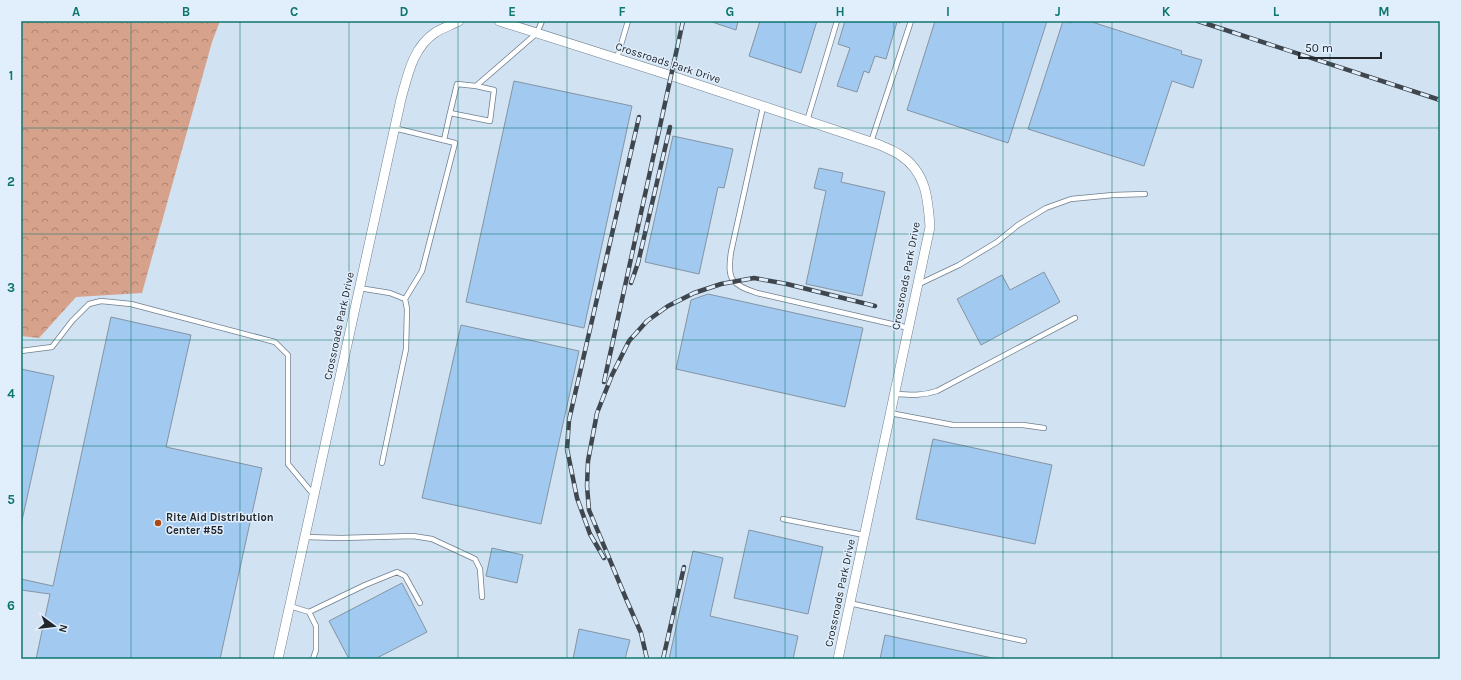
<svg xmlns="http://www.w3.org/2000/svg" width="1461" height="680" viewBox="0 0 1461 680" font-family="Karla,sans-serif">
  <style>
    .forest { fill: url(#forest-crowns) }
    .building { fill: #a2c9f0; stroke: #8494a3 }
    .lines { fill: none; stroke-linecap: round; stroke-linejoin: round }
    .lane-casing { stroke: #707f8e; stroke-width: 6 }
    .street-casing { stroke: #707f8e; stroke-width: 10 }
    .lane { stroke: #fff; stroke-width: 4.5 }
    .street { stroke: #fff; stroke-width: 9 }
    .rail-casing { stroke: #3f464e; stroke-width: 4.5 }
    .rail { stroke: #e1eefc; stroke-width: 3; stroke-dasharray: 9; stroke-linecap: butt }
    .grid { fill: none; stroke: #0f766e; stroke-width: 1; stroke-opacity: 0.55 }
    .poi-dot { fill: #ad4a12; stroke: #e1eefc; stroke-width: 1.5 }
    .labels { text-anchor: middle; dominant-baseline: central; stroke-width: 3; stroke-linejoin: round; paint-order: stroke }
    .street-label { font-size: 11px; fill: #21272d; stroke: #e1eefc }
    .poi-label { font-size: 11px; font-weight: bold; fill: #21272d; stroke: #e1eefc; text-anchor: start }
    .neatline { fill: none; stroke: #0f766e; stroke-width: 1.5 }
    .grid-label { font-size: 13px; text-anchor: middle; font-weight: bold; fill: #0f766e }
  </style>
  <defs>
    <pattern id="forest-crowns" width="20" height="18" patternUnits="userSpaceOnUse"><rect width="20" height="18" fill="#d6a28b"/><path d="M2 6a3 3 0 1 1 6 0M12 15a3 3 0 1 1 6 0" fill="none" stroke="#ad8472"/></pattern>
  </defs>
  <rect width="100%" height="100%" fill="#d1e2f2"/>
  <path class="forest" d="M 21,21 L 220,21 L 212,42 L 142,293 L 76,297 L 39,338 L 21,336 Z"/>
  <path class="building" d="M 709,21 L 738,21 L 736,30 Z
    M 760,21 L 817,21 L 801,73 L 749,56 Z
    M 845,21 L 900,21 L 900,23 L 897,22 L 886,59 L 875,56 L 869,73 L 864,71 L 857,92 L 837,86 L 850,48 L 838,44 Z
    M 935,21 L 1047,21 L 1008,143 L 907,110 Z
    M 1063,21 L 1071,23 L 1071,21 L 1089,21 L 1182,51 L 1181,54 L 1202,60 L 1193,88 L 1172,81 L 1144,166 L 1028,129 Z
    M 514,81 L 632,106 L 584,328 L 466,302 Z
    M 673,136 L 733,149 L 724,188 L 718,187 L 699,274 L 645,262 Z
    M 819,168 L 843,173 L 841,182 L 885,192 L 862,296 L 806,284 L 826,191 L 814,188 Z
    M 1044,272 L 1060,302 L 981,345 L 957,299 L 1002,275 L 1010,290 Z
    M 708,294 L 863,328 L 845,407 L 676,369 L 691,300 Z
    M 111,317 L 191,335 L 166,447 L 262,468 L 220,659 L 36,659 L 50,594 L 21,590 L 21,579 L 53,586 Z
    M 461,325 L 579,351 L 541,524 L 422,498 Z
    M 21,369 L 54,376 L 21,525 Z
    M 933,439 L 1052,465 L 1035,544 L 916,519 Z
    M 749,530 L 823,547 L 808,614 L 734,598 Z
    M 492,548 L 523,555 L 517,583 L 486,576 Z
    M 693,551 L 723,558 L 710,616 L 798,636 L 793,659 L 669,659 Z
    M 402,583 L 427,632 L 375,659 L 349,659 L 329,621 Z
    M 579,629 L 630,640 L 625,659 L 573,659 Z
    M 885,635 L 997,659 L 880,659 Z"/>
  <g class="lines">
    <defs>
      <path id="lane" d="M 617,58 L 628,21
        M 476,86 L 494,90 L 490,121 L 450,113 L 457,84 L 476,86 L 537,33 L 542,21
        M 763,107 L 731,252 C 727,280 731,284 757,293 L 909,328
        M 807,121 L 837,21
        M 394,128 L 455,143 L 422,271 L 405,299
        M 444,140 L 450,113
        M 871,142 L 911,21
        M 919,284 L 959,265 L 997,242 L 1018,225 L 1046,208 L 1071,199 L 1113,195 L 1145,194
        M 359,288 L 390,293 L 405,299 L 407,309 L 406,349 L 382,463
        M 21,351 L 52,347 L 72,321 L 89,304 L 101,301 L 131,304 L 275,342 L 288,355 L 288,464 L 313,494
        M 895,394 C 910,395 922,396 937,391 L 1075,318
        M 890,413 L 953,425 L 1023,425 L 1044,428
        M 783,519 L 864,535
        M 305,537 L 341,538 L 413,536 L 432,539 L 475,559 L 480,569 L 482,597
        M 849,603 L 1024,641
        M 290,606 L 309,612 L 365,585 L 397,572 L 405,576 L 420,603
        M 309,612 L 316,626 L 316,650 L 313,659"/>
      <path id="street" d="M 499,21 L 672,76 L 880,145 C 886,148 894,151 900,155 C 926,172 928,198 930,227 L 838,659
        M 278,659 L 401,99 C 408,74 413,47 436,32 C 443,28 451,25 459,21"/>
    </defs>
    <use href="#lane" class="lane-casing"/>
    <use href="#street" class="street-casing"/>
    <use href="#lane" class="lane"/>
    <use href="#street" class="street"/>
    <defs>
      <path id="rail" d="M 1198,21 L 1440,100
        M 631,283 L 638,263 L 670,127
        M 604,382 L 683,21
        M 604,558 L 590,534 L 577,498 L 567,449 L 569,420 L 639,117
        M 647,659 L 641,633 L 627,601 L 589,510 L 587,486 L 588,461 L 597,413 L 612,375 L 629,341 L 647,321 L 668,306 L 694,293 L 721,284 L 754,278 L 787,284 L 875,306
        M 663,659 L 684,567"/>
    </defs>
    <use href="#rail" class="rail-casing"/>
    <use href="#rail" class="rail"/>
  </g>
  <path class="grid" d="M 131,21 L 131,659M 240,21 L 240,659M 349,21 L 349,659M 458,21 L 458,659M 567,21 L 567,659M 676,21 L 676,659M 785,21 L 785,659M 894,21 L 894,659M 1003,21 L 1003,659M 1112,21 L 1112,659M 1221,21 L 1221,659M 1330,21 L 1330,659M 21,128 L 1440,128M 21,234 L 1440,234M 21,340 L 1440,340M 21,446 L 1440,446M 21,552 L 1440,552"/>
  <circle class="poi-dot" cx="158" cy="523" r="4"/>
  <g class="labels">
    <g class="street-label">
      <text transform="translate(668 63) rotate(18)">Crossroads Park Drive</text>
      <text transform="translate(906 276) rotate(-79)">Crossroads Park Drive</text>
      <text transform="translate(339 326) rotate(-78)">Crossroads Park Drive</text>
      <text transform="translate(840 593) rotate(-78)">Crossroads Park Drive</text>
    </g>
    <g class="poi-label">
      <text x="166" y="517">Rite Aid Distribution<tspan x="166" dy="13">Center #55</tspan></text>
    </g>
  </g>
  <rect width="1461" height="680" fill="none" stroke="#e1eefc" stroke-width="44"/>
  <g transform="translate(54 626) rotate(105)" stroke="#e1eefc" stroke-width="3" paint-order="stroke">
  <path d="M0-3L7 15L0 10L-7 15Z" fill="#21272d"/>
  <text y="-6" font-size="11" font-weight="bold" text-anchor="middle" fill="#21272d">N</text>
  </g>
  <path d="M1299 52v6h82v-6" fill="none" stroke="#21272d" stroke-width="2"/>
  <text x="1305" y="52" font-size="12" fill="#21272d" stroke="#e1eefc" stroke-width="3" paint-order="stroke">50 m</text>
  <rect x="22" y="22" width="1417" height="636" class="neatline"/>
  <g class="grid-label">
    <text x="76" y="16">A</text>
    <text x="186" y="16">B</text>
    <text x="294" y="16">C</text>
    <text x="404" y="16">D</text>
    <text x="512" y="16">E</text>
    <text x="622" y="16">F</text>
    <text x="730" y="16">G</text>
    <text x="840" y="16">H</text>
    <text x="948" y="16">I</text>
    <text x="1058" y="16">J</text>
    <text x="1166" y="16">K</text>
    <text x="1276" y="16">L</text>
    <text x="1384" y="16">M</text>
    <text x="11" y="80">1</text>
    <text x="11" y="186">2</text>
    <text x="11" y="292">3</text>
    <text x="11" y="398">4</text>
    <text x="11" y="504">5</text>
    <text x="11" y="610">6</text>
  </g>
</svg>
